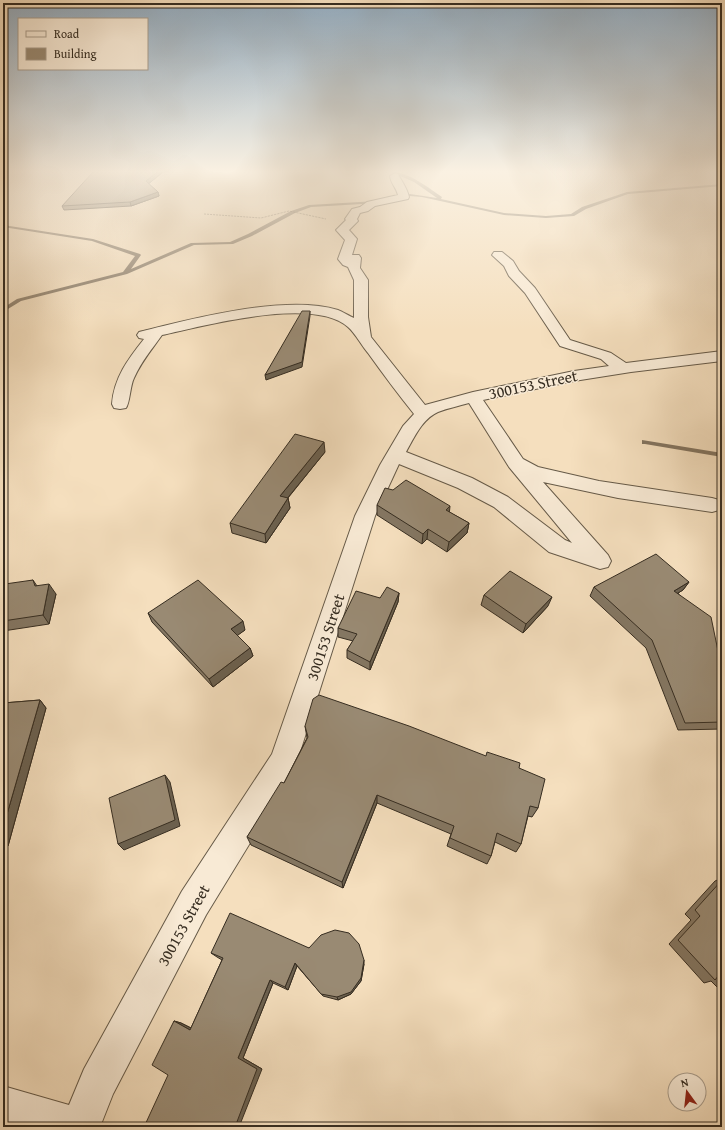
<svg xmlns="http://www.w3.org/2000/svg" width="725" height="1130" viewBox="0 0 725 1130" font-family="'Gentium Book Plus',serif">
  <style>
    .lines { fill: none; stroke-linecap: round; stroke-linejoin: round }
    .stream { fill: #82735f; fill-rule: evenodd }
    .minor-casing { stroke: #665a48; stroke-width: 2 }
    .path { stroke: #362d21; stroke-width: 1; stroke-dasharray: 0.5 1; stroke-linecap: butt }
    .minor { fill: #f8ead5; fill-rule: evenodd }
    .wall { fill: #847763; stroke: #362d21 }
    .shaded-wall { fill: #6b6150; stroke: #362d21 }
    .building { fill: #998a73; stroke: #362d21 }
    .labels { text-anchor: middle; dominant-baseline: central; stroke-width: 3; stroke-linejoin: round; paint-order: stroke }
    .street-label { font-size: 16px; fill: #362d21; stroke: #f8ead5 }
  </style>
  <rect width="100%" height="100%" fill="#f5dfbe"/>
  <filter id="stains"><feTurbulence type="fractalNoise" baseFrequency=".005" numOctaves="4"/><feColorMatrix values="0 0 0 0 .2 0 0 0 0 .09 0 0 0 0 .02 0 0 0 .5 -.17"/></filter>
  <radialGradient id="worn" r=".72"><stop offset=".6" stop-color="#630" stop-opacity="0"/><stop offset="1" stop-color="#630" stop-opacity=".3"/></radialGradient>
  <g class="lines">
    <path class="stream" d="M 391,172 C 407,171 429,188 442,197 L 441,199 L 504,213 L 546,216 L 571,214 L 582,207 L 627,192 L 722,184 L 722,186 L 628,194 L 586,209 L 574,216 L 546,218 L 504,215 L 422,197 L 410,196 L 395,199 L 395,197 L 410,194 L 437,198 L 414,182 Z
      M 377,201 L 379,203 L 311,207 L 295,213 L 252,236 L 233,244 L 194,245 L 127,274 L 21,301 L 3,312 L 3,308 L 17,299 L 123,272 L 135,256 L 92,241 L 3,227 L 3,225 L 93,239 L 140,254 L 141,255 L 131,269 L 191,243 L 230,242 L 248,234 L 291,211 L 309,205 Z
      M 642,440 L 722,453 L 722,457 L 645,444 L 642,444 Z"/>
    <defs>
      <path id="minor" d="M 395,173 L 398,174 C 402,182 407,188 409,197 L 408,199 L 375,206 L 368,211 L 360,213 L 357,219 L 358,221 L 349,230 L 357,239 L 352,255 L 359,255 L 361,258 L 360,268 L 368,280 L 368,317 L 371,337 L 425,405 L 473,392 L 574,371 L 609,366 L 601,359 L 560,346 L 525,293 L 509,276 L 504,266 L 492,255 L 494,252 L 502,252 L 513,261 L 519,271 L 535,288 L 570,340 L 611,353 L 626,363 L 722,351 L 722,361 L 631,372 L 574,381 L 483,400 L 523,459 L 538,467 L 599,481 L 712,498 L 719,500 L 722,505 L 719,510 L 712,512 L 618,498 L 543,482 L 608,555 L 611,561 L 608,567 L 600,569 L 549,552 L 494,507 L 458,488 L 399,464 L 375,516 L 294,771 L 206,915 L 113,1094 L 100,1127 L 11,1127 L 3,1124 L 3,1086 L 69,1105 L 84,1069 L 182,891 L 272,754 L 355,516 L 380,465 L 403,426 L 414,414 C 398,394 383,374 368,353 C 361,345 356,334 348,327 C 313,296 204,326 162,335 C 152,349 141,362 134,378 C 130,386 130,402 126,408 L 120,409 L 114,408 L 112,404 C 114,378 128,359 144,339 L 139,338 L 137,335 L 139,332 C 192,319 285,294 338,310 C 343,312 349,316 354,318 L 354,280 L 348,267 L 343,265 L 338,259 L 345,240 L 336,230 L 346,220 L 345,219 L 352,209 L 360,207 L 367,202 L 398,195 C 396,187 391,184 390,176 ZM 469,403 L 509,467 L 572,543 L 565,540 L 508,497 L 472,478 L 406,452 C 414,438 422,419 438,412 C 448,408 459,406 469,403 Z"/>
    </defs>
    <use href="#minor" class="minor-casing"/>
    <path class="path" d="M 204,214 L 261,218 L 289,211 L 326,219"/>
    <use href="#minor" class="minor"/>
  </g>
  <path class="wall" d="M 163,172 L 148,184 L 158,192 L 159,196 L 131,206 L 64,210 L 62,206 Z
    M 325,452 L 288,498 L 290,508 L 266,543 L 232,533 L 230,523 Z
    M 377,505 L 449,512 L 469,523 L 467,533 L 447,552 L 427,539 L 422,544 L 377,515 Z
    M 33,580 L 37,586 L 56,594 L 49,624 L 3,631 L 3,591 Z
    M 689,582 L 683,590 L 678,593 L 718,651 L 722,651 L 722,729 L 678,730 L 646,648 L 590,596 L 594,587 Z
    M 399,593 L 398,602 L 370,670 L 347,658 L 347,650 L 353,641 L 338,637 L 338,628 L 380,598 Z
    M 484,595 L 548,606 L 523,633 L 481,605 Z
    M 148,613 L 245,630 L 237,635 L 250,648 L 253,656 L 213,687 L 152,622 Z
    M 40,700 L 46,708 L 8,846 L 3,847 L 3,703 Z
    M 305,726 L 519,768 L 538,808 L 532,817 L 528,816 L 521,844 L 516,852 L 495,842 L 491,856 L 487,864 L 447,846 L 451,834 L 377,803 L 343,888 L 251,845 L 247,837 L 284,783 L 307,738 Z
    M 722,878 L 722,992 L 711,981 L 704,983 L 669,944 L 691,920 L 685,914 L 715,881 Z
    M 309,948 L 364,964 L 361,981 L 351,994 L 338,1000 L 323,996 L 297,966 L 288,990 L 273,983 L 243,1058 L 262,1069 L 168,1075 L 174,1021 L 181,1023 L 191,1028 L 222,960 L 217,957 L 211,953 Z"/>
  <path class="shaded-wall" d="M 157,172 L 163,172 L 147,185 L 146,181 Z
    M 158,192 L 159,196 L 131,206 L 130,202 Z
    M 310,311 L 310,316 L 302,367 L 266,380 L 265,375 Z
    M 324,442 L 325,452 L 281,506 L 280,496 Z
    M 288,498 L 290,508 L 266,543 L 265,534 Z
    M 450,506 L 449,516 L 446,510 Z
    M 469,523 L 467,533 L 447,552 L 449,542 Z
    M 428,529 L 427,539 L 422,544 L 423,534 Z
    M 689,582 L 683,590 L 668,599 L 674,591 Z
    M 49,584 L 56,594 L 49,624 L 43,615 Z
    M 399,593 L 398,602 L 370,670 L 370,662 Z
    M 552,597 L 548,606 L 523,633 L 526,624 Z
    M 243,621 L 245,630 L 234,638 L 231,629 Z
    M 250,648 L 253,656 L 213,687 L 209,679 Z
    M 40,700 L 46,708 L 8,846 L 3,843 L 3,828 Z
    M 165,775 L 170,782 L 180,826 L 124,850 L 118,844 Z
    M 377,795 L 377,803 L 343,888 L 342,882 Z
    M 364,960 L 364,964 L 361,981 L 351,994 L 338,1000 L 337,997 Z
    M 295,963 L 297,966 L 288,990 L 285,987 Z
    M 270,980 L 273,983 L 243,1058 L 262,1069 L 239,1127 L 235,1127 L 238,1058 Z
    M 174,1021 L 181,1023 L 197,1031 L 190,1030 Z"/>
  <path class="building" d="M 93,172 L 157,172 L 146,181 L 158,192 L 130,202 L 62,206 Z
    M 302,311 L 310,311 L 302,362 L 265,375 Z
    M 295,434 L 324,442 L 280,496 L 288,498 L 265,534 L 230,523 Z
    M 406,480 L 450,506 L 446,510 L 469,523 L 449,542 L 428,529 L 423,534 L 377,505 L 385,488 L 393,490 Z
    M 656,554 L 689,582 L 674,591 L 711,617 L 718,651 L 722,651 L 722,722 L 685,723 L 652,640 L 594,587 Z
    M 510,571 L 552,597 L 526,624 L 484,595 Z
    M 33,580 L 35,586 L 49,584 L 43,615 L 3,621 L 3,591 L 5,584 Z
    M 198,580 L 243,621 L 231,629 L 250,648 L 209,679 L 148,613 Z
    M 387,587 L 399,593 L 370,662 L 347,650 L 357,634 L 338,628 L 356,591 L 380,598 Z
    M 319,695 L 409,726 L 486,756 L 487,752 L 520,763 L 519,768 L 545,779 L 538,808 L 530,806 L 521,844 L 497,833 L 491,856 L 450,838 L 454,826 L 377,795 L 342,882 L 247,837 L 281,782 L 284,783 L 308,737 L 305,726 L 313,699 Z
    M 40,700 L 3,828 L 3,703 Z
    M 165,775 L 175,820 L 118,844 L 109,798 Z
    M 722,880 L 722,978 L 719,975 L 715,980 L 678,940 L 700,916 L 695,910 Z
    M 230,913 L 309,948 L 321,935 L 335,930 L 349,933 L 359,944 L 364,960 L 361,978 L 351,992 L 337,997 L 321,994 L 295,963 L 285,987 L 270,980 L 238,1058 L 257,1069 L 235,1127 L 144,1127 L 168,1075 L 152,1065 L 174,1021 L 190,1030 L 223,958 L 211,953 Z"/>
  <linearGradient id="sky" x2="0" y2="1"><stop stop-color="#93adc2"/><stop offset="0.52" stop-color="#faf1e2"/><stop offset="1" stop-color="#faf1e2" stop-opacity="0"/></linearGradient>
  <rect width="725" height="330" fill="url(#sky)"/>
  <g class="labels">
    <g class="street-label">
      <text transform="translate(533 384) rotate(-12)">300153 Street</text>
      <text transform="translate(325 637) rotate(-72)">300153 Street</text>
      <text transform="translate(183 925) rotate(-61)">300153 Street</text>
    </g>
  </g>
  <rect width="725" height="1130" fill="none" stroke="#f5dfbe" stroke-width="16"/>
  <rect x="4" y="4" width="717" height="1122" fill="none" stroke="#362d21" stroke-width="2"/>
  <rect x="8" y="8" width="709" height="1114" fill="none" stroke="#362d21"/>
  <rect x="18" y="18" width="130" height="52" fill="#f8ead5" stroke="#aa9e8d"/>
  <rect x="26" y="31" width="20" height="6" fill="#f8ead5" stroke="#aa9e8d"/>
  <text x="54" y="38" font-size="12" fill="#362d21">Road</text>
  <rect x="26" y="48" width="20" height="12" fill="#998a73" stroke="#aa9e8d"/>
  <text x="54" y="58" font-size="12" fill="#362d21">Building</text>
  <g transform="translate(687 1092) rotate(345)"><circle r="19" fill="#f8ead5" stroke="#aa9e8d"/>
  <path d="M0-3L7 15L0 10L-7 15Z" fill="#8f2418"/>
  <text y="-6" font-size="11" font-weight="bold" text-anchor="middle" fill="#362d21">N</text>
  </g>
  <rect width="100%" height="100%" filter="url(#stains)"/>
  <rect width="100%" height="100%" fill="url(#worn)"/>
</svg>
